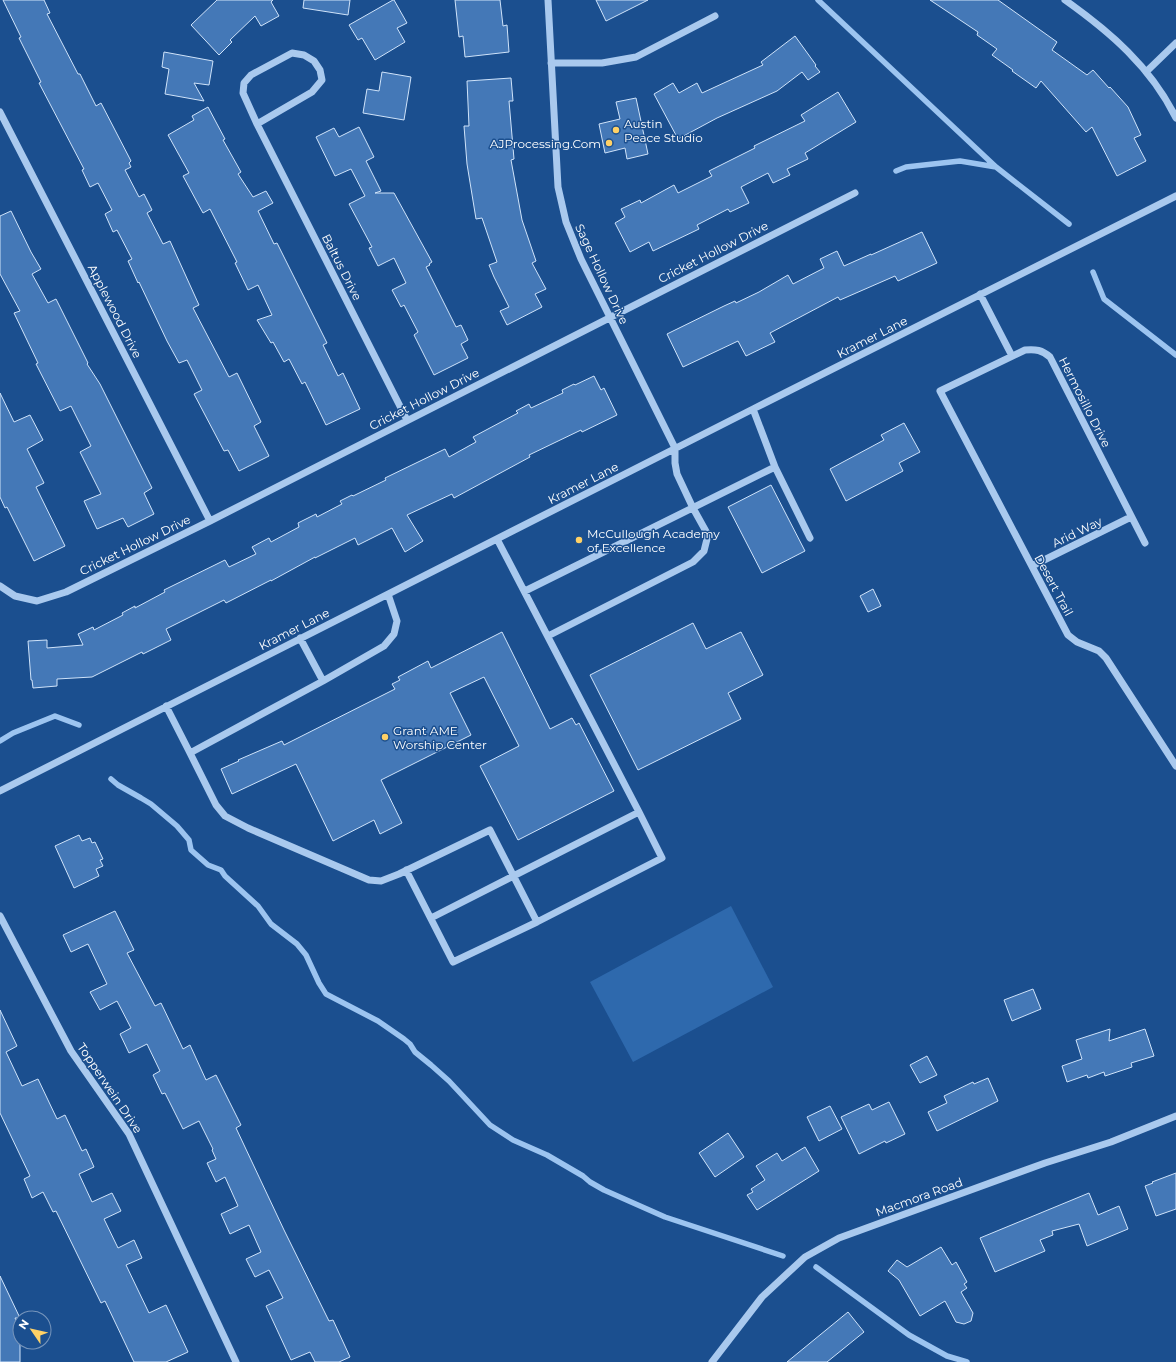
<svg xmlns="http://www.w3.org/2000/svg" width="1176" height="1362" viewBox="0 0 1176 1362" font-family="Montserrat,sans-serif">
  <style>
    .green { fill: #2e69ad }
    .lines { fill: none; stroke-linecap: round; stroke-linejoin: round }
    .stream { stroke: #9cc4f0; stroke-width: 5.5 }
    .building { fill: #4478b7; stroke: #cfe3fa }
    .minor { stroke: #a9c9ee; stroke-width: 7 }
    .poi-dot { fill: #ffd166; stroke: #1b4f8f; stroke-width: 1.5 }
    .labels { text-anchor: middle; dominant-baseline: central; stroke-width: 3; stroke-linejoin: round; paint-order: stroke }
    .poi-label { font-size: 12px; fill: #fff; stroke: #1b4f8f; text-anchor: start }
    .street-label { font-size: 12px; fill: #fff; stroke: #1b4f8f }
  </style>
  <rect width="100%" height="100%" fill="#1b4f8f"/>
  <path class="green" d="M 731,906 L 773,987 L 633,1062 L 590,982 Z"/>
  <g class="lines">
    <path class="stream" d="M 818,0 L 996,167
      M 896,171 L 906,167 L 960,161 L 996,167 L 1069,224
      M 1093,272 L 1104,299 L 1176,355
      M 0,741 L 13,733 L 55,716 L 79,725
      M 111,779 L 118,785 L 141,798 L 151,804 L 177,826 L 189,840 L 191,850 L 208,865 L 221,870 L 225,876 L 258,906 L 271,924 L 297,944 L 306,955 L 319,983 L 326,994 L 378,1021 L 404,1039 L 410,1044 L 415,1052 L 431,1065 L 449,1081 L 490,1125 L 513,1140 L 547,1155 L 583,1176 L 590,1182 L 604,1190 L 665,1217 L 783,1256
      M 816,1267 L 909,1335 L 947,1356 L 967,1362"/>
  </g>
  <path class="building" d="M 3,0 L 44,0 L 50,13 L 47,14 L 78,74 L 80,74 L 96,106 L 101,103 L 131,161 L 129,163 L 131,167 L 125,170 L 139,197 L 144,194 L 152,210 L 147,213 L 163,244 L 170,241 L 199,305 L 193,308 L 229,377 L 237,373 L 261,422 L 254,426 L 269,456 L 239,471 L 228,450 L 224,451 L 194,394 L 202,390 L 187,360 L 179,363 L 167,341 L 139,282 L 138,283 L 128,261 L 132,259 L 117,230 L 113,232 L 105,214 L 112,210 L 98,183 L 90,187 L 82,170 L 84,169 L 39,83 L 41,82 L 19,38 L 21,37 Z
    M 217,0 L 273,0 L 271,2 L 279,16 L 261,26 L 255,16 L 230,40 L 232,42 L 219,55 L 191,25 Z
    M 304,0 L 350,0 L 348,15 L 303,8 Z
    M 393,0 L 394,0 L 407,23 L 397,28 L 405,42 L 375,60 L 362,38 L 358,40 L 349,25 Z
    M 455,0 L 500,0 L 503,26 L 507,25 L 509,52 L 465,57 L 463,36 L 459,37 Z
    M 596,0 L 648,0 L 606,21 Z
    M 930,0 L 998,0 L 1057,42 L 1052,50 L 1087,75 L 1093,70 L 1109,88 L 1110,87 L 1128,107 L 1141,135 L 1134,138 L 1146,161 L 1117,176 L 1092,127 L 1086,132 L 1041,81 L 1036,88 L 1012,71 L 1013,70 L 992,55 L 997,49 L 977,35 L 978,32 Z
    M 795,36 L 816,65 L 815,66 L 820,72 L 808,80 L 802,72 L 777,91 L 717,118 L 678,139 L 654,94 L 673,83 L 679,93 L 697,83 L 702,93 L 763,65 L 761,62 Z
    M 164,52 L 213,61 L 209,85 L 194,83 L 204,101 L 165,94 L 169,69 L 162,67 Z
    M 382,72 L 411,77 L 404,120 L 363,113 L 367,89 L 379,91 Z
    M 511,78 L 513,101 L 509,101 L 514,159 L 511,160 L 522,220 L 536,261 L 532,263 L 546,289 L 535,294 L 542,307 L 507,325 L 500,311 L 509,307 L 494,277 L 489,265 L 497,262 L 482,218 L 476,219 L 467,164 L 464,126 L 469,126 L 467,81 Z
    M 838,92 L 856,122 L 805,153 L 808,159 L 787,169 L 790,175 L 773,183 L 768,173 L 741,187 L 749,203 L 730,212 L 728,209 L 697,225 L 699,229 L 653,251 L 649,242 L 630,252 L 615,223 L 625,217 L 621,209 L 640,200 L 641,203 L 674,185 L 678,193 L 712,176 L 709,171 L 755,148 L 754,146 L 805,121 L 801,115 Z
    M 636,98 L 648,154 L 627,159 L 625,148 L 605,153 L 599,124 L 620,119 L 616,102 Z
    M 208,107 L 225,139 L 223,140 L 241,172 L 238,174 L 253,197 L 266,191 L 273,203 L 258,211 L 274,244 L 277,243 L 327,343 L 323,345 L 338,376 L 343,373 L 360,409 L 326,425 L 305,382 L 302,384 L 289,359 L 284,362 L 273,342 L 271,343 L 257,320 L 272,315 L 258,285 L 248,290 L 235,263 L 237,262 L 210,209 L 203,213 L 183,176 L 189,173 L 168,135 L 194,120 L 192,116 Z
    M 359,127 L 374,157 L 366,161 L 381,191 L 375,193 L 394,193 L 432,262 L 429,264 L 430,265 L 426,267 L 456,327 L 461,325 L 468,340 L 461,344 L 468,358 L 434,375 L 414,335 L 418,332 L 404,305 L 401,307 L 392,290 L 406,283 L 394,258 L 378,266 L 369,248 L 372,247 L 349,204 L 365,196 L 351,169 L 335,176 L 316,137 L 334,128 L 339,137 Z
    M 11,211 L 31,252 L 41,269 L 32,274 L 48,303 L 56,299 L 88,363 L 87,364 L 100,384 L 152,488 L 144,493 L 154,514 L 128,527 L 123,518 L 97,529 L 84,501 L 101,494 L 80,452 L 91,446 L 71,406 L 60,411 L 36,364 L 38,363 L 14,313 L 20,311 L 0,274 L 0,216 Z
    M 922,232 L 937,263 L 898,281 L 895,276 L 840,300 L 838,297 L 770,333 L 775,342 L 746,356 L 738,341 L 683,367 L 667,334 L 724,306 L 735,301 L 736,303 L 759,292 L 788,275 L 793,284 L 824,268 L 820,259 L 837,251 L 844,266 L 871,254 L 871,255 Z
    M 594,376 L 601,390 L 604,388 L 617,415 L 582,432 L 581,430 L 529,455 L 530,457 L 454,498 L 452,494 L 407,515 L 423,541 L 405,552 L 392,528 L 358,545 L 355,538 L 315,558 L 315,557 L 271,581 L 271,580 L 226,603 L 224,600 L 166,629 L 171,640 L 143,654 L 142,652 L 92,677 L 57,679 L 57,686 L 33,688 L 32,680 L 31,680 L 28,641 L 47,640 L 47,648 L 83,645 L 78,634 L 93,627 L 94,630 L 123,615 L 122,613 L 135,606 L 135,608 L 165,592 L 164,590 L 225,560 L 229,567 L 256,554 L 252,547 L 269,538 L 271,542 L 299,527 L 298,523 L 316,514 L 317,517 L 342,504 L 340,501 L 352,495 L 353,496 L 386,480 L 385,478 L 445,449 L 449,457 L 476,442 L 473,437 L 518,413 L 516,411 L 529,404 L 531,408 L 563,393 L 562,390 L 574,384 L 575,385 Z
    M 0,393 L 14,422 L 30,415 L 43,440 L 27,449 L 44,483 L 36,487 L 65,546 L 34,561 L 7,507 L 5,508 L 0,497 Z
    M 904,423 L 920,452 L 899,463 L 903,471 L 846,501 L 830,469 L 884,440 L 881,435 Z
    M 771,485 L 805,551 L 762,573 L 728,507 Z
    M 873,589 L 881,606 L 868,612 L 860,596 Z
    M 693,623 L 706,649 L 741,632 L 763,675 L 728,693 L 741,719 L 638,770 L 590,675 Z
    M 502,632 L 550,729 L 572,718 L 576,725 L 579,723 L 614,791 L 518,840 L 480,766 L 519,746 L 484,677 L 450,693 L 471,735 L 381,780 L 402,823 L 380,834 L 374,820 L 333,841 L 296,764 L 232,794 L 221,769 L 239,761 L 238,760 L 282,741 L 284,745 L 395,689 L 392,684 L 400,680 L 398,677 L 428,661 L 431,668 Z
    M 79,835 L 82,841 L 90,838 L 92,843 L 95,842 L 103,859 L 100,860 L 103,866 L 96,869 L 99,876 L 74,888 L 55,846 Z
    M 115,911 L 134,950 L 127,953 L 155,1006 L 161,1003 L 183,1049 L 190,1045 L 206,1080 L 216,1075 L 241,1125 L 236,1128 L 284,1230 L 329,1321 L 333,1320 L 350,1357 L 339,1362 L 315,1362 L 310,1352 L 291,1360 L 266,1306 L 283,1298 L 269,1270 L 255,1277 L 246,1259 L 261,1252 L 249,1225 L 230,1234 L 221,1214 L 238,1206 L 225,1177 L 216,1182 L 207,1163 L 216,1159 L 212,1150 L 213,1149 L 199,1121 L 183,1129 L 165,1093 L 162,1094 L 153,1075 L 160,1071 L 147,1044 L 129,1053 L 120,1034 L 131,1028 L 117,1001 L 100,1010 L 90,992 L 107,984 L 88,944 L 71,952 L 63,935 Z
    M 1033,989 L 1041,1009 L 1012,1021 L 1004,1000 Z
    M 0,1010 L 17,1046 L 6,1052 L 22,1086 L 38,1079 L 57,1119 L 65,1115 L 82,1151 L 86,1149 L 94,1167 L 79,1174 L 92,1202 L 112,1193 L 121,1211 L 104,1219 L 118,1248 L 134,1240 L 142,1258 L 126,1265 L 149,1313 L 166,1305 L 188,1352 L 166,1362 L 134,1362 L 105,1301 L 101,1303 L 56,1211 L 53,1212 L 43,1192 L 32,1198 L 24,1179 L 30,1176 L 0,1113 Z
    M 1110,1029 L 1109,1041 L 1145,1029 L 1154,1056 L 1131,1063 L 1132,1067 L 1105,1076 L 1104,1072 L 1088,1078 L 1087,1075 L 1067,1082 L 1062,1066 L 1082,1059 L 1076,1040 Z
    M 927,1056 L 937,1075 L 920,1083 L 910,1065 Z
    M 988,1078 L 998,1101 L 937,1131 L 928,1112 L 947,1103 L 944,1096 L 973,1082 L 974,1084 Z
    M 889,1102 L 905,1134 L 886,1143 L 885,1141 L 859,1154 L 841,1117 L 869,1104 L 872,1110 Z
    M 830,1106 L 842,1129 L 819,1141 L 807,1117 Z
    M 728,1133 L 744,1157 L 715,1177 L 699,1153 Z
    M 805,1147 L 819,1171 L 757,1210 L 747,1195 L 753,1192 L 751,1189 L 765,1180 L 756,1166 L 777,1153 L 782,1161 Z
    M 1176,1173 L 1176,1209 L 1156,1216 L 1145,1186 L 1153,1183 L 1152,1182 Z
    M 1089,1193 L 1098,1215 L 1119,1206 L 1128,1229 L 1087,1246 L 1079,1224 L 1052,1231 L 1053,1235 L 1040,1240 L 1045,1251 L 995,1272 L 980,1238 Z
    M 941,1247 L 952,1265 L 956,1262 L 967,1282 L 964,1284 L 967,1288 L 961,1292 L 973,1313 L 971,1321 L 964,1324 L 956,1322 L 945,1301 L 920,1316 L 899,1280 L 888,1271 L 897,1260 L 907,1267 Z
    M 0,1276 L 20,1318 L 15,1318 L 20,1329 L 20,1362 L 0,1362 Z
    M 848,1312 L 864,1332 L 827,1362 L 787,1362 Z"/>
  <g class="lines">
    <path class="minor" d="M 548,0 L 558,187 L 566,222 L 581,259 L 675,448 L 675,463 L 677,474 L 693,508 L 708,535 L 704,551 L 693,562 L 548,636
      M 1065,0 C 1110,32 1151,67 1176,118
      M 551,63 L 602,63 L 636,57 L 715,16
      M 1147,71 L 1176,43
      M 0,112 L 210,521
      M 257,124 L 312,92 L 322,80 L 320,70 L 314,61 L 304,55 L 292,53 L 251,75 L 244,83 L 243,93 L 257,124 L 407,420
      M 980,294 L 1012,356
      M 775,467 L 810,538
      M 1145,543 L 1050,357 C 1042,350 1036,349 1025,350 L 940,391 L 1068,635 L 1077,642 L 1099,651 L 1106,658 L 1176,766
      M 1032,566 L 1131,517
      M 0,586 L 15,596 L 37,601 L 66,592 L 210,521 L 855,193
      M 525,591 L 775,467 L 753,409
      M 300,638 L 323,681 L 190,753 L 216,805 L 225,816 L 248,828 L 369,880 L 381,881 L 399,874 L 490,830 L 537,922
      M 323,681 L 384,646 L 394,634 L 397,621 L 388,594
      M 166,706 L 190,753
      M 0,791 L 753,409 L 1176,196
      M 406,870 L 453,962 L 537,922 L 662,858 L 639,812 L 497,539
      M 0,916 L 71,1051 L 129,1134 L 236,1362
      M 431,918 L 639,812
      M 712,1362 L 762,1297 L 805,1257 L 839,1238 L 1045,1163 L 1111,1142 L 1176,1116"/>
  </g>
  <g class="poi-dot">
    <circle cx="616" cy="130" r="4"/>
    <circle cx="609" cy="143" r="4"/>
    <circle cx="579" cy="540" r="4"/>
    <circle cx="385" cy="737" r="4"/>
  </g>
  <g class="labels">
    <g class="poi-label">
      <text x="624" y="123">Austin<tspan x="624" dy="14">Peace Studio</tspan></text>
      <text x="601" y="143" text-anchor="end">AJProcessing.Com</text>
      <text x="587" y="533">McCullough Academy<tspan x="587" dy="14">of Excellence</tspan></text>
      <text x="393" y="730">Grant AME<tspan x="393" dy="14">Worship Center</tspan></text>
    </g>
    <g class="street-label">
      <text transform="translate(713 252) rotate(-27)">Cricket Hollow Drive</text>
      <text transform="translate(342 267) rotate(63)">Baltus Drive</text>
      <text transform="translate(602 274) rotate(65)">Sage Hollow Drive</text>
      <text transform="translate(115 311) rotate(63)">Applewood Drive</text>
      <text transform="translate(872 337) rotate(-27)">Kramer Lane</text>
      <text transform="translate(424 399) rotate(-27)">Cricket Hollow Drive</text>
      <text transform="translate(1085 402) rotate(63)">Hermosillo Drive</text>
      <text transform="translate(583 483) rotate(-27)">Kramer Lane</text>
      <text transform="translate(1077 532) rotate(-26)">Arid Way</text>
      <text transform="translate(135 545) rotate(-26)">Cricket Hollow Drive</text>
      <text transform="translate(1054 585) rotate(62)">Desert Trail</text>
      <text transform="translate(294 629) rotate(-27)">Kramer Lane</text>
      <text transform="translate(110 1088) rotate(56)">Topperwein Drive</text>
      <text transform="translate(919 1197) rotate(-20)">Macmora Road</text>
    </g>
  </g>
  <g transform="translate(32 1330) rotate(304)"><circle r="19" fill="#1b4f8f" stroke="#7695bc"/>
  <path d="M0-3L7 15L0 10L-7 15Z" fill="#ffd166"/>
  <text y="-6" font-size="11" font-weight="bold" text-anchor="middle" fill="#ffffff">N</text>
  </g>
</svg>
